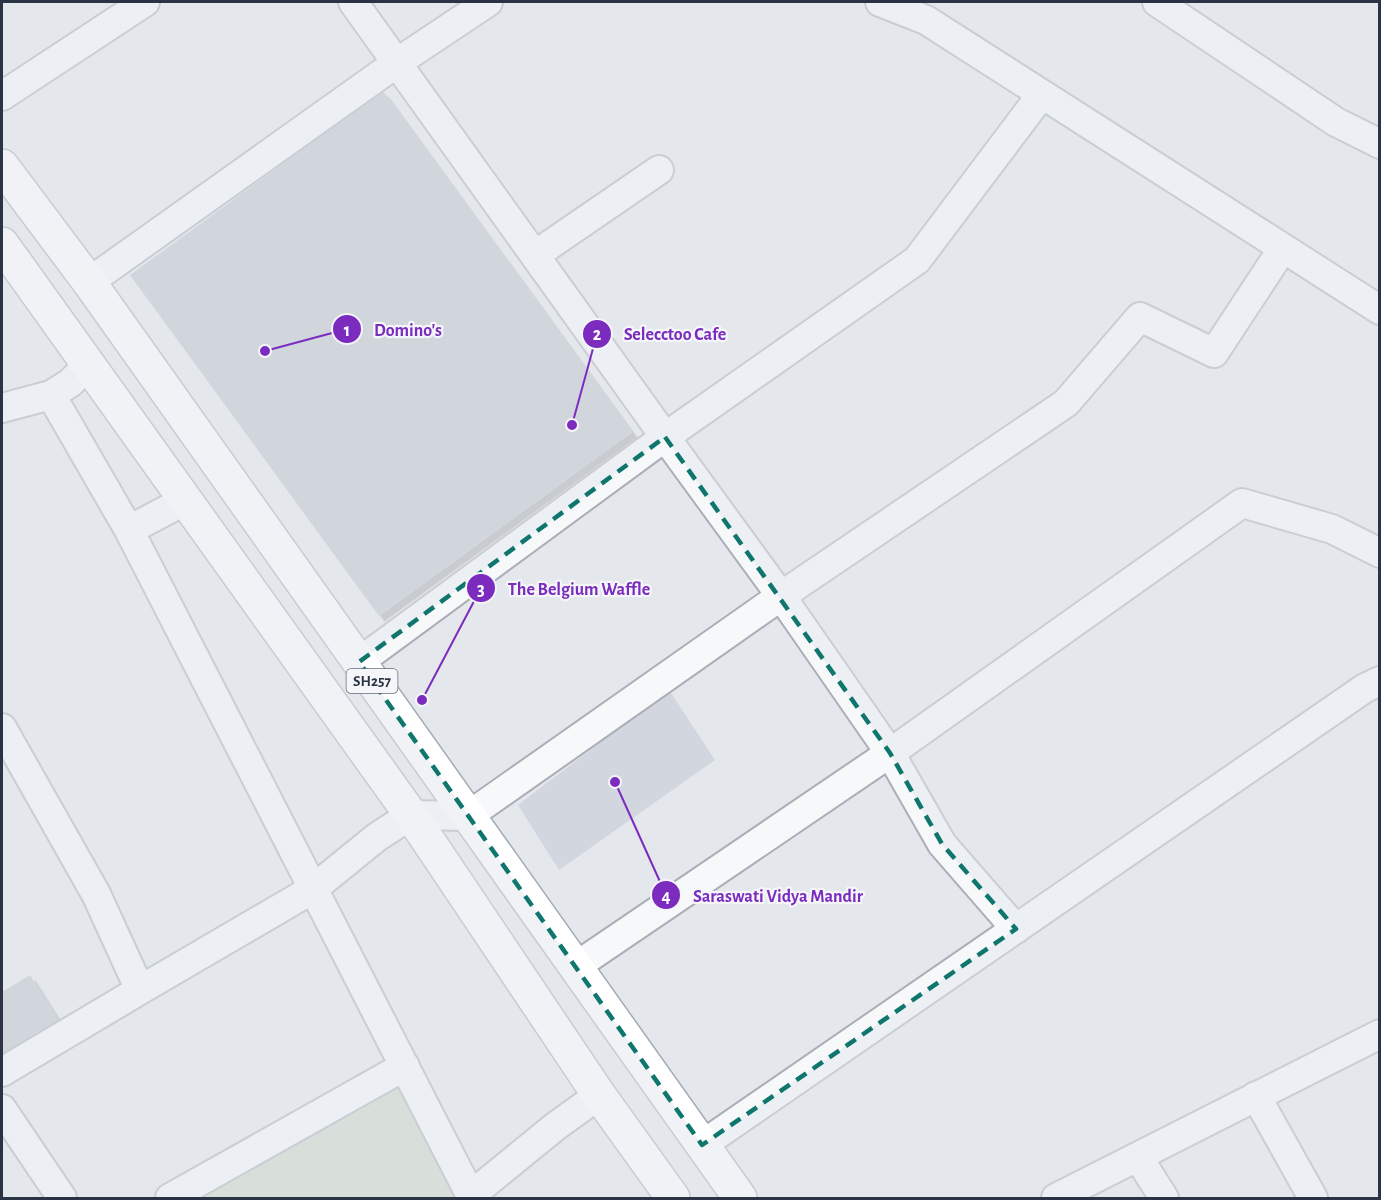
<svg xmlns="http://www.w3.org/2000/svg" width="1381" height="1200" viewBox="0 0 1381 1200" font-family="'Alegreya Sans',sans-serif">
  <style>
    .built { fill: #d2d6de }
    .green { fill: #c9d6c5 }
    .building { fill: #bbc0ca; filter: url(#shadow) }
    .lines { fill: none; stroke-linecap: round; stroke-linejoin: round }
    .minor-casing { stroke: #a9aeb7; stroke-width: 32 }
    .major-casing { stroke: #a3abb8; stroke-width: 36 }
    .minor { stroke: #f7f8fa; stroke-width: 28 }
    .major { stroke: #fff; stroke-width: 33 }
    .marked { fill: none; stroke: #0f766e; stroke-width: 4.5; stroke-dasharray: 12 8; stroke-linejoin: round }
    .labels { text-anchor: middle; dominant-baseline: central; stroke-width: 4.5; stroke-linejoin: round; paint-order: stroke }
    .shield { fill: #f4f6f9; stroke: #676e7b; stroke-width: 1.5 }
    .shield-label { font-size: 15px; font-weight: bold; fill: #2b3445 }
    .leader { fill: none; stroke: #7b2cbf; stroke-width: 2 }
    .callout-dot { fill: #7b2cbf; stroke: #f4f6f9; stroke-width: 2 }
    .mark-label { font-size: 18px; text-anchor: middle; font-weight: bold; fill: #fff }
    .callout-label { font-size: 18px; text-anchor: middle; font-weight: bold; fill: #7b2cbf; stroke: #f4f6f9; stroke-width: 4.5; stroke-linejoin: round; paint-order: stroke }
  </style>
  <defs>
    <filter id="shadow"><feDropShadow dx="5.5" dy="5.5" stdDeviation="0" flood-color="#0004"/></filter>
  </defs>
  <rect width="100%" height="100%" fill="#e4e7ec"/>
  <path class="built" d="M 669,690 L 715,760 L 559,870 L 518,805 Z"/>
  <path class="green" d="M 411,1078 L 460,1198 L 202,1198 Z"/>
  <path class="building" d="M 383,91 L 632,432 L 379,616 L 130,275 Z
    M 30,975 L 64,1029 L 7,1064 L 2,1055 L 2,992 Z"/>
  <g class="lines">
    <defs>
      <path id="minor" d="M 353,2 L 665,437 L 781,596 L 890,753 L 942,844 L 1016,929
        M 880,2 L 926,20 L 1380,310
        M 1157,2 L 1336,122 L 1380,144
        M 2,96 L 145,2
        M 535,255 L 659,170
        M 89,282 L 398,62 L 488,2
        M 51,395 L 70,383 L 88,365
        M 2,408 L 51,395 L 129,530 L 472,1198
        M 129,530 L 184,501
        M 359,662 L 665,437 L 917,260 L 1042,94
        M 2,728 L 96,894 L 140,990 L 313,889 L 377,837 L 411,815 L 468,816 L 781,596 L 1066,403 L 1140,317 L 1214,353 L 1283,248
        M 575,967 L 890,753 L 1242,503 L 1332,529 L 1380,553
        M 2,1072 L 140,990
        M 1256,1096 L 1313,1198
        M 2,1109 L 62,1198
        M 702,1145 L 1365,688 L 1380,681
        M 1138,1157 L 1164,1198
        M 470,1196 L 556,1126 L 599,1095
        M 170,1198 L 405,1066
        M 1056,1198 L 1380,1034"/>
      <path id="major" d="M 2,166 L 89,282 L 740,1198
        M 2,244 L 411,815 L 599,1095 L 673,1198"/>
    </defs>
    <use href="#minor" class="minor-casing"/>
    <use href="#major" class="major-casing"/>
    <use href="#minor" class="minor"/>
    <use href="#major" class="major"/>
  </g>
  <path d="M0 0H1381V1200H0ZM 665,437 L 890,753 L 942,844 L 1016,929 L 702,1145 L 359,662 Z" fill="#e4e7ec" fill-opacity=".55" fill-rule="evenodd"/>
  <path class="marked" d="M 665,437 L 890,753 L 942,844 L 1016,929 L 702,1145 L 359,662 Z"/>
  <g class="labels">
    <rect class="shield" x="346.5" y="669" width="51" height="24" rx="4.5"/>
    <g class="shield-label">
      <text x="372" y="681">SH257</text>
    </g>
  </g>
  <path class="leader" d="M265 351L347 329M572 425L597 334M422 700L481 588M615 782L666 895"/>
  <g class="callout-dot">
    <circle cx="265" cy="351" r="6"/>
    <circle cx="572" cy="425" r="6"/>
    <circle cx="422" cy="700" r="6"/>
    <circle cx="615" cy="782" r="6"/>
    <circle cx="347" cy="329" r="15"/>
    <circle cx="597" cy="334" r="15"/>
    <circle cx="481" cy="588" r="15"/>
    <circle cx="666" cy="895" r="15"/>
  </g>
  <g class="mark-label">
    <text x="347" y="336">1</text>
    <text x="597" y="340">2</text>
    <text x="481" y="595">3</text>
    <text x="666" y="902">4</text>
  </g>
  <g class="callout-label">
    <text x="408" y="336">Domino's</text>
    <text x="675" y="340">Selecctoo Cafe</text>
    <text x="579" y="595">The Belgium Waffle</text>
    <text x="778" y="902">Saraswati Vidya Mandir</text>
  </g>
  <rect width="1381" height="1200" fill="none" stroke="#2b3445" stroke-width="6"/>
</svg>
